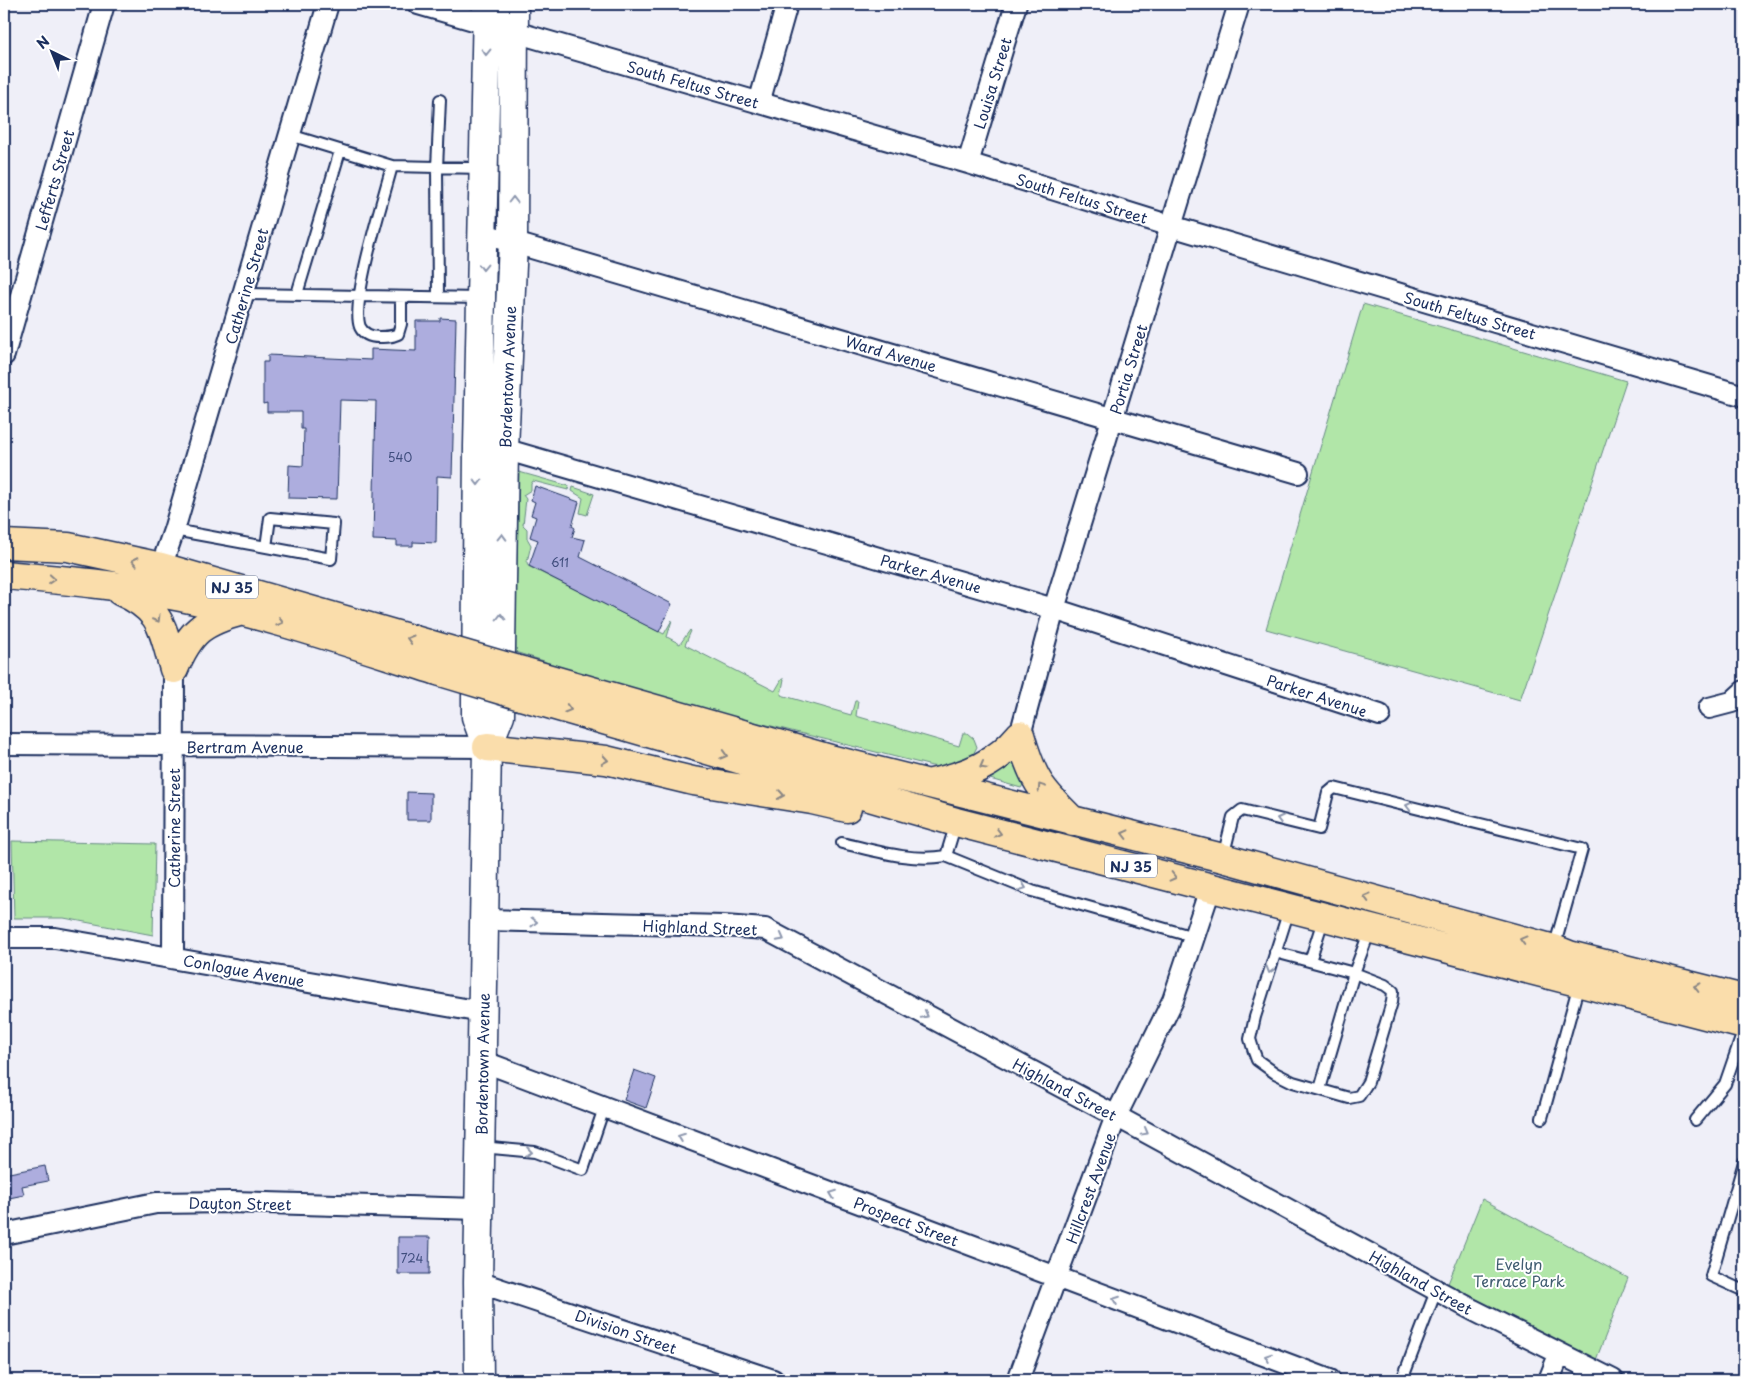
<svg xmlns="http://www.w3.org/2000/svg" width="1748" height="1384" viewBox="0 0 1748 1384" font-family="'Playpen Sans',sans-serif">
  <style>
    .green { fill: #b1e6a8; stroke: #668a83 }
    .building { fill: #adadde; stroke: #1b2f5e }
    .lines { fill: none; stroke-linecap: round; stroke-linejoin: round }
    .lane-casing { stroke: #1b2f5e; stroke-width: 14 }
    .street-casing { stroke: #1b2f5e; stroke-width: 24 }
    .secondary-casing { stroke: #1b2f5e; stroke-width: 31 }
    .highway-casing { stroke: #1b2f5e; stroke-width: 31 }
    .lane { stroke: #fff; stroke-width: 10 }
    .street { stroke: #fff; stroke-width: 20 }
    .secondary { stroke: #fff; stroke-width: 28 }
    .highway { stroke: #faddab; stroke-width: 28 }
    .highway-bridge-casing { stroke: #1b2f5e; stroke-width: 31; stroke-linecap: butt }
    .highway-bridge { stroke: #faddab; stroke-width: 28 }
    .oneway { stroke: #8d97ae }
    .oneway2 { stroke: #8a8684 }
    .labels { text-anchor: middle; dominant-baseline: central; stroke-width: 4; stroke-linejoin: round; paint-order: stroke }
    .number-label { font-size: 12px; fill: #404e7e }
    .shield { fill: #fff; stroke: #5f6d8e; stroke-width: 1 }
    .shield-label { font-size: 14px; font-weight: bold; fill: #1b2f5e }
    .street-label { font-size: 15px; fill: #1b2f5e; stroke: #fff }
    .park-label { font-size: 15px; fill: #405d70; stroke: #fff }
  </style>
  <rect width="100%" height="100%" fill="#efeff8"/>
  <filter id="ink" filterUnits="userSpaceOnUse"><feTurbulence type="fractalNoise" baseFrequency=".02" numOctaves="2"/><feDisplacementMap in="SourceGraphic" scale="10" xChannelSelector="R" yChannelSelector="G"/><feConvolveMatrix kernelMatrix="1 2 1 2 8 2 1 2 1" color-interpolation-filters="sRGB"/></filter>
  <g filter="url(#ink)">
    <path class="green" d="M 1363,304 L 1626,381 L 1520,700 L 1266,629 Z
      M 519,472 L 569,486 L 568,490 L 533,481 L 531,484 L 531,490 L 523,495 L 526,499 L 523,525 L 527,529 L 527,538 L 531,545 L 527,562 L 528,566 L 664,634 L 672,620 L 667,637 L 680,644 L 690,630 L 691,631 L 685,645 L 775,691 L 782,679 L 784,679 L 781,695 L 851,715 L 855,701 L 858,701 L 856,716 L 959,746 L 963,733 L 967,733 L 974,739 L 977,747 L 970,760 L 939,767 L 932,766 L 663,699 L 553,667 L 544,661 L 515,652 Z
      M 573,487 L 594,494 L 587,515 L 580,513 L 583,498 L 572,491 Z
      M 1010,759 L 1014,761 L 1023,785 L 1021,788 L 990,779 Z
      M 12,841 L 155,844 L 153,935 L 64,918 L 14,918 Z
      M 1482,1199 L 1628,1278 L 1594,1365 L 1447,1286 Z"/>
    <path class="building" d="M 440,318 L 456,319 L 452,477 L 437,476 L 436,543 L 413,542 L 413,546 L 397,546 L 397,541 L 373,540 L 376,401 L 340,400 L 337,499 L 288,498 L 289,465 L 303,466 L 304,429 L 301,429 L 301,412 L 267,412 L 267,403 L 263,404 L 263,362 L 268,362 L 268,355 L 371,360 L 371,349 L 416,351 L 416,321 L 440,321 Z
      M 535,486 L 579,502 L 572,526 L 575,528 L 572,537 L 585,540 L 580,557 L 672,604 L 659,632 L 529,566 L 538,540 L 530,537 L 536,517 L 531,515 L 535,502 L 531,500 Z
      M 407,792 L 431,793 L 431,820 L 407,820 Z
      M 634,1070 L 656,1078 L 646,1108 L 624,1100 Z
      M 45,1166 L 48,1181 L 22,1186 L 24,1195 L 4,1199 L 4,1174 Z
      M 398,1237 L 430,1237 L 429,1274 L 398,1274 Z"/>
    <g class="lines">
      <defs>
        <path id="lane" d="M 290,135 L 392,166 L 482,168
          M 392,166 C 384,197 350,302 360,327 C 364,335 371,337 379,337 C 387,337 391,337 398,334 L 401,324 L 401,297
          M 243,294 L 480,298
          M 297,294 L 340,151
          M 438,297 L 437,168 L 440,100
          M 174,530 L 331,559 L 334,524 L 270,518 L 266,547
          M 956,823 L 946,856 L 1032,891 L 1194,937
          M 842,843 C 877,851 910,862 946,856
          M 1223,857 L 1233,817 L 1242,810 L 1319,829 L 1328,793 L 1334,788 L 1582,849 L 1554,948
          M 1289,910 L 1255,1017 L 1250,1039 L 1254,1052 L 1257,1060 L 1275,1073 L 1293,1082 L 1349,1098 L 1359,1096 L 1368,1082 L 1392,1002 L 1393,991 L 1385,985 L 1354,973 L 1370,930
          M 1275,952 L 1354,973 L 1320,1089
          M 1310,961 L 1324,917
          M 1542,1118 L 1579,984
          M 1695,1120 L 1725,1084 L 1744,1029
          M 481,1147 L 535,1152 L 583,1170 L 604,1108
          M 1744,1162 L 1711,1276 L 1744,1291
          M 1402,1380 L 1436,1291"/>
        <path id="street" d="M 418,4 L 968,163 L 1171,226 L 1744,396
          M 759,103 L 787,4
          M 968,163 L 1016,4
          M 484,234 L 1298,473
          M 4,355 L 104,4
          M 493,447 L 504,449 L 1054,609 L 1380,715
          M 161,567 L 174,530 L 328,4
          M 1709,708 L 1732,702 L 1744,691
          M 1020,735 L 1054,609 L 1239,4
          M 4,744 L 487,747
          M 485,920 L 724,926 L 765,929 L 1116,1116 L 1473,1310 L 1613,1380
          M 4,938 L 55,938 L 482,1012
          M 173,957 L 174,669
          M 482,1061 L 1330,1380
          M 4,1234 L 156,1203 L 231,1202 L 479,1209
          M 478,1282 L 773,1380
          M 1018,1380 L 1116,1116 L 1173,1000 L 1211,886
          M 1549,1380 L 1559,1355"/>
        <path id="secondary" d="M 487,747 L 500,715 L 504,449 L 513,242 L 514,4
          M 479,1380 L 478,1282 L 487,747 L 476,717 L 476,699 L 478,446 L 487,4"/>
        <path id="highway" d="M 4,544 L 68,547 L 161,567 L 456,652
          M 4,575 C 63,580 123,585 181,597 C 269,615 355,645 441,672
          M 120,591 C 163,610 162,628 174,669
          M 174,669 C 190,631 202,622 242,611
          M 522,671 L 830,759 L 1223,858 L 1554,949 L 1569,955 L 1744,999
          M 521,696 L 956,822 L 1744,1025
          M 1020,735 C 1033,780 1039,788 1073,821
          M 487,747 L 606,760 L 693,781 L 812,800 L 847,808
          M 932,783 C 968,775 996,764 1020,735"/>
      </defs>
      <use href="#lane" class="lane-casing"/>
      <use href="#street" class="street-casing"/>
      <use href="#secondary" class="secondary-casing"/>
      <use href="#highway" class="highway-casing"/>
      <use href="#lane" class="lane"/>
      <use href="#street" class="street"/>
      <use href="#secondary" class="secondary"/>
      <use href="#highway" class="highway"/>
      <defs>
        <path id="highway-bridge" d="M 456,652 L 522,671
          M 441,672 L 521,696"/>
      </defs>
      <use href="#highway-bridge" class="highway-bridge-casing"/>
      <use href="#highway-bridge" class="highway-bridge"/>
    </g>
    <defs><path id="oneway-chevron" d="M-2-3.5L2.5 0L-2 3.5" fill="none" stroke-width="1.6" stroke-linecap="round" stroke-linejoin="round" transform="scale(1.25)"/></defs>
    <g class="oneway">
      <use href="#oneway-chevron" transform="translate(486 52) rotate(91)"/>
      <use href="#oneway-chevron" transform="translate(513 200) rotate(-90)"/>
      <use href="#oneway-chevron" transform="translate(483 267) rotate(91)"/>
      <use href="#oneway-chevron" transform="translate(478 482) rotate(90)"/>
      <use href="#oneway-chevron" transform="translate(502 537) rotate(-89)"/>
      <use href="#oneway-chevron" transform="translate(501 617) rotate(-90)"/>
      <use href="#oneway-chevron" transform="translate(1409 806) rotate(-166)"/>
      <use href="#oneway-chevron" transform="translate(1280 819) rotate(-166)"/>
      <use href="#oneway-chevron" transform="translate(1023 887) rotate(21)"/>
      <use href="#oneway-chevron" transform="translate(534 922) rotate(1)"/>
      <use href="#oneway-chevron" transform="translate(781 938) rotate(28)"/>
      <use href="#oneway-chevron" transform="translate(1270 970) rotate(107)"/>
      <use href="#oneway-chevron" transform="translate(925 1015) rotate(28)"/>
      <use href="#oneway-chevron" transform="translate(1145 1132) rotate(29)"/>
      <use href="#oneway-chevron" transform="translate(681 1137) rotate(-159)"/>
      <use href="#oneway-chevron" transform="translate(529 1152) rotate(8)"/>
      <use href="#oneway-chevron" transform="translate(833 1194) rotate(-159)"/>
      <use href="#oneway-chevron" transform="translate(1116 1300) rotate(-159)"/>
      <use href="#oneway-chevron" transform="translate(1268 1357) rotate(-159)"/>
    </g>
    <g class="oneway2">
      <use href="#oneway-chevron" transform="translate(135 561) rotate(-168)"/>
      <use href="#oneway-chevron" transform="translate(52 579) rotate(5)"/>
      <use href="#oneway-chevron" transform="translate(157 619) rotate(58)"/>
      <use href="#oneway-chevron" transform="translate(280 622) rotate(17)"/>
      <use href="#oneway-chevron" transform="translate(410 639) rotate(-164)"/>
      <use href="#oneway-chevron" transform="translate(568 709) rotate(16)"/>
      <use href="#oneway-chevron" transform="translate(724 755) rotate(16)"/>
      <use href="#oneway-chevron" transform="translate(605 760) rotate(9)"/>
      <use href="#oneway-chevron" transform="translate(983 766) rotate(151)"/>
      <use href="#oneway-chevron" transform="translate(1041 787) rotate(-124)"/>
      <use href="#oneway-chevron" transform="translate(781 795) rotate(9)"/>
      <use href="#oneway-chevron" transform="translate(998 833) rotate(14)"/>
      <use href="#oneway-chevron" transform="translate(1125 834) rotate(-166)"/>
      <use href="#oneway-chevron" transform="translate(1173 877) rotate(14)"/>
      <use href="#oneway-chevron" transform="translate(1367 897) rotate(-165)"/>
      <use href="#oneway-chevron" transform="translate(1523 940) rotate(-165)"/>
      <use href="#oneway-chevron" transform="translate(1697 987) rotate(-166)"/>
    </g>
  </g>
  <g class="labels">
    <g class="number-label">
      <text x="400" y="457">540</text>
      <text x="560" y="562">611</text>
      <text x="412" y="1258">724</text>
    </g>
    <g class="shield">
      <rect x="206" y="575.5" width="52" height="23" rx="4"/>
      <rect x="1105" y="854.5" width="52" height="23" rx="4"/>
    </g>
    <g class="shield-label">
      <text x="232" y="587">NJ 35</text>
      <text x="1131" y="866">NJ 35</text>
    </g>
    <g class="street-label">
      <text transform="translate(992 83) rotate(-73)">Louisa Street</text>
      <text transform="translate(693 84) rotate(16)">South Feltus Street</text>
      <text transform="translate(54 180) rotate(-74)">Lefferts Street</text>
      <text transform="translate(1082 198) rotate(17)">South Feltus Street</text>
      <text transform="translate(246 286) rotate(-74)">Catherine Street</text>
      <text transform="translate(1470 315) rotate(16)">South Feltus Street</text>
      <text transform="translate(891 353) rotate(16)">Ward Avenue</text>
      <text transform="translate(1128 369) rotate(-73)">Portia Street</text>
      <text transform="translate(507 377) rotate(-88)">Bordentown Avenue</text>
      <text transform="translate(931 573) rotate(16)">Parker Avenue</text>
      <text transform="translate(1317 695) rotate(18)">Parker Avenue</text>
      <text x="245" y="746">Bertram Avenue</text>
      <text transform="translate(173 828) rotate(-90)">Catherine Street</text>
      <text transform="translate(700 927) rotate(2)">Highland Street</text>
      <text transform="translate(244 970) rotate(10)">Conlogue Avenue</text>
      <text transform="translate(482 1064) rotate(-89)">Bordentown Avenue</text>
      <text transform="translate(1065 1089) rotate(28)">Highland Street</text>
      <text transform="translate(1090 1188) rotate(-70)">Hillcrest Avenue</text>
      <text transform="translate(240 1203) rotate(1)">Dayton Street</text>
      <text transform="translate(906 1221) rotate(21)">Prospect Street</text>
      <text transform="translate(1421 1282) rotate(29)">Highland Street</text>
      <text transform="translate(626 1331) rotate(19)">Division Street</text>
    </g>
    <g class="park-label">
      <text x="1519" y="1263">Evelyn<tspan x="1519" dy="17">Terrace Park</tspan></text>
    </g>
  </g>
  <rect width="1748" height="1384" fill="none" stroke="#fff" stroke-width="20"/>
  <rect x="10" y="10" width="1728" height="1364" fill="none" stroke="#1b2f5e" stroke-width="2" filter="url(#ink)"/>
  <g transform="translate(52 52) rotate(317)" stroke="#ffffff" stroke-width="4" paint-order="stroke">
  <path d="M0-4L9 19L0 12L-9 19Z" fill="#1b2f5e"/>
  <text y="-8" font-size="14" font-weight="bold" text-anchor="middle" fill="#1b2f5e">N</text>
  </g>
</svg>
